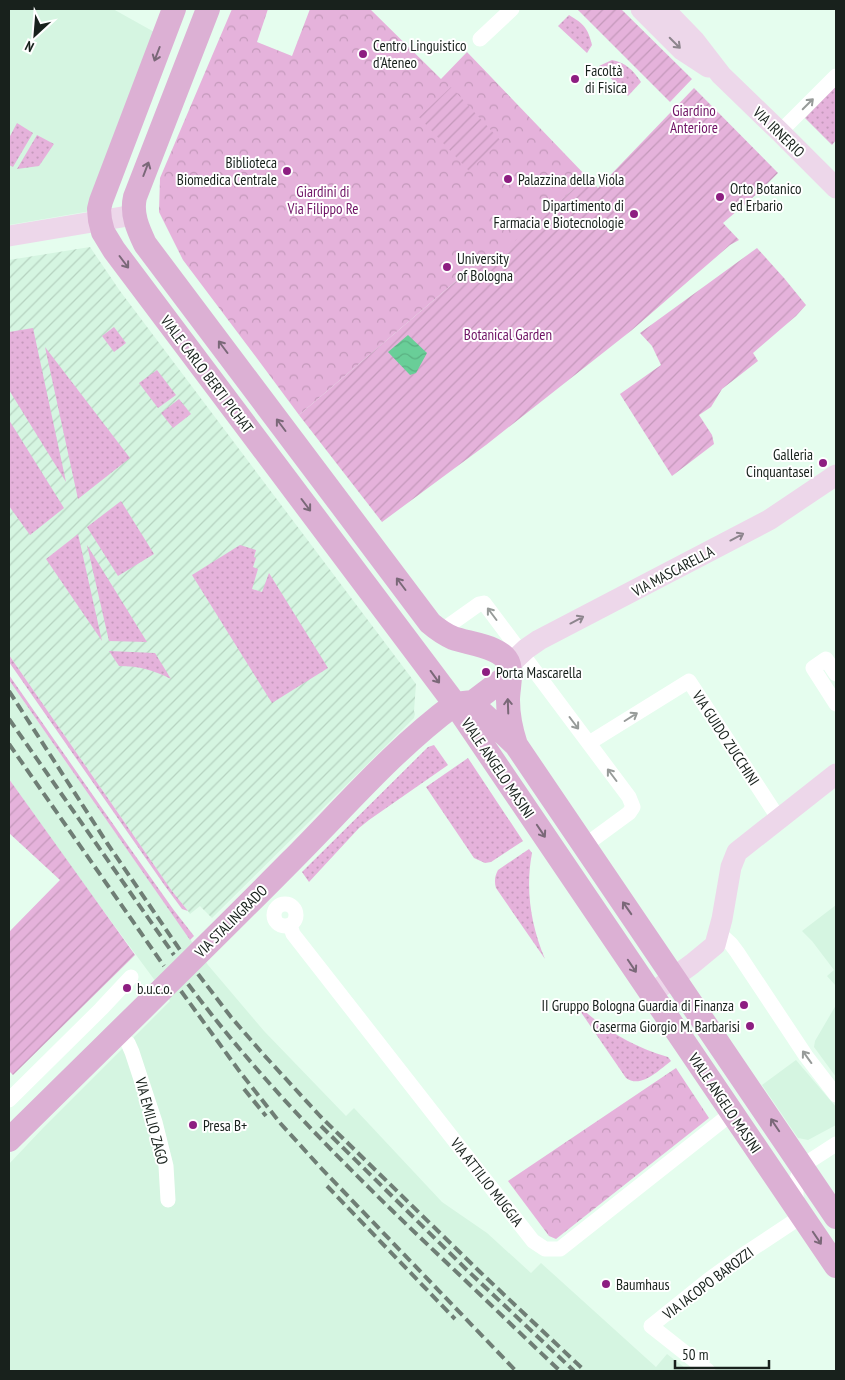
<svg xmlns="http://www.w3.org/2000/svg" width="845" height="1380" viewBox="0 0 845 1380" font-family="'PT Sans Narrow',sans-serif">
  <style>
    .built { fill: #d5f5e1 }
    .industrial { fill: url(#industrial-furrows) }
    .grass { fill: url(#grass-dots) }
    .park { fill: url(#park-crowns) }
    .garden { fill: url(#garden-furrows) }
    .water { fill: url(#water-waves) }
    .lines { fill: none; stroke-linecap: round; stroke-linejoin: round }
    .street { stroke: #fff; stroke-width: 15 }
    .secondary { stroke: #edd7ea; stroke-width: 21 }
    .primary { stroke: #dcb0d4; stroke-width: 24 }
    .rail { stroke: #6f7e75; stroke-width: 4; stroke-dasharray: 10 5; stroke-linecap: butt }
    .oneway { stroke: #8d858d }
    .oneway2 { stroke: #7a6878 }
    .oneway3 { stroke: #979b99 }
    .poi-dot { fill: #8d1e81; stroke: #fff; stroke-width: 2 }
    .labels { text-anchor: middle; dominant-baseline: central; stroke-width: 4; stroke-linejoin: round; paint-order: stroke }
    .poi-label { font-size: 15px; fill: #18211c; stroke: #fff; text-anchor: start }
    .park-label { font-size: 15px; fill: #6f1365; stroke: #fff }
    .street-label { font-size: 15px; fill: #18211c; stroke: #fff }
  </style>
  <defs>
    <pattern id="industrial-furrows" width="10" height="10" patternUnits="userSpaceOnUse" patternTransform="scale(1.25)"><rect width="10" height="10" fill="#d5f5e1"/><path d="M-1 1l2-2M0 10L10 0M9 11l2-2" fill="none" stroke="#b6d2c0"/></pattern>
    <pattern id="grass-dots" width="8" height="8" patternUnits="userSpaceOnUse" patternTransform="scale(1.25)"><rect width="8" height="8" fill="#e5b2db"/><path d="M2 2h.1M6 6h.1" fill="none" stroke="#c499bb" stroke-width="1.8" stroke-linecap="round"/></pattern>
    <pattern id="park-crowns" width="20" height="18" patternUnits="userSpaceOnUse" patternTransform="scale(1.25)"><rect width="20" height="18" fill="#e5b2db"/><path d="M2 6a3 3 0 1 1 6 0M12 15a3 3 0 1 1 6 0" fill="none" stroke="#c499bb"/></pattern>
    <pattern id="garden-furrows" width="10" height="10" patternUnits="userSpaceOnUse" patternTransform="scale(1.25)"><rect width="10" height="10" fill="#e5b2db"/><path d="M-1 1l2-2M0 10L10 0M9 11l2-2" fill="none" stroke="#c499bb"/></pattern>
    <pattern id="water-waves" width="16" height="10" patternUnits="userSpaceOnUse" patternTransform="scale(1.25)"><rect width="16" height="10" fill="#69ce98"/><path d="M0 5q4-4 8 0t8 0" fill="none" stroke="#5ab182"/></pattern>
  </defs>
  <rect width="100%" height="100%" fill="#e5fdee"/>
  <path class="built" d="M 9,9 L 113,9 L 156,33 L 91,211 L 9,225 Z
    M 9,680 L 208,965 L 264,1031 L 346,1116 L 354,1108 L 442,1202 L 487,1233 L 531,1273 L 541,1263 L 656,1367 L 667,1354 L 689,1371 L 9,1371 L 9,1164 L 43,1128 L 170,1001 L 72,868 L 9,779 Z
    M 836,905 L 836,986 L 827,976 L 834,970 L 812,941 L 802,931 Z
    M 836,1005 L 836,1077 L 814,1047 L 815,1041 Z
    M 796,1060 L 836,1107 L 836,1125 L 808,1140 L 798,1138 L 762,1085 Z"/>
  <path class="industrial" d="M 90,247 L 120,291 L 416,684 L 414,711 L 415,714 L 414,718 L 212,918 L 200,906 L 190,914 L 188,911 L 172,891 L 9,655 L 9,260 Z"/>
  <path class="grass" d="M 569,15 C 584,24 588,28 592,45 L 587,53 L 558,26 Z
    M 612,60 C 626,63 633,70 641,82 L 628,96 L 599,66 Z
    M 836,86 L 836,140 L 832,145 L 805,118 Z
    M 17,123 L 33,133 L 13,167 L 9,165 L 9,138 Z
    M 37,135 L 54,144 L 39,166 L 17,169 Z
    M 114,327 L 126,343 L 114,352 L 102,336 Z
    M 33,328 L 66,482 L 9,390 L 9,332 Z
    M 45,347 L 130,458 L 78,499 Z
    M 157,370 L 176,395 L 158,408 L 139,383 Z
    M 179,399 L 191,414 L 173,428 L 161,413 Z
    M 9,420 L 64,508 L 30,535 L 9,506 Z
    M 121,501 L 154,554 L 118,576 L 87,527 Z
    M 78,534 L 102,641 L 46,559 Z
    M 87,545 L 147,642 L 109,641 Z
    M 240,545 L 256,550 L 254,557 L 256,558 L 253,567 L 258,569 L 252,589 L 262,592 L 269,573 L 328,668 L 272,703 L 192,575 Z
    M 109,651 L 155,653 L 171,679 C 153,670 140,666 119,666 Z
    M 9,655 L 172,891 L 188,911 L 182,909 L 165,886 L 9,662 Z
    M 9,675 L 127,844 L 173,909 L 194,936 L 190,940 L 9,680 Z
    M 434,745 L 448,765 L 369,820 L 359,828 L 309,882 L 302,872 L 428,747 Z
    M 468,758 L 523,841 L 491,862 L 485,863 L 474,858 L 426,787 Z
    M 529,849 L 532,853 C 525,890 531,925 545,959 L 496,888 C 494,881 495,876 498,870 Z
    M 574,1002 C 604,1029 630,1046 668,1057 L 671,1061 C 659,1070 641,1089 626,1078 Z"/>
  <path class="park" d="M 232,9 L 268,9 L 257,42 L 292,56 L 310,9 L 370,9 L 441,79 L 467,52 L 587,177 L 496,259 L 489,253 L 299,415 L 256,357 L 183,260 L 159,212 L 160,178 Z
    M 676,1068 L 709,1118 L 556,1239 L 549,1236 L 508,1181 Z"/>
  <path class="garden" d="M 577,9 L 621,9 L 692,79 L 670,102 Z
    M 451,87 L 501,141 L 469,171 L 419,117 Z
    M 694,88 L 778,173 L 759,192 L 723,223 L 739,240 L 730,245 L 632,330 L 486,445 L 382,522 L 299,415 L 489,253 L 496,258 L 587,177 L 598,188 Z
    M 757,248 L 784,278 L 806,305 L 796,316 L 753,353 L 758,361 L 722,389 L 711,407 L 699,415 L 712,435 L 714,444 L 672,476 L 620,394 L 661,365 L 652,346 L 640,333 Z
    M 9,779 L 135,955 L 13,1075 L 9,1071 L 9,930 L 10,931 L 60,880 L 9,833 Z"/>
  <path class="water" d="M 408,335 L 427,353 L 416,373 L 410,375 L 388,352 Z"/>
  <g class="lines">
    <path class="street" d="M 480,39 L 512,9
      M 780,132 L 836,76
      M 441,631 L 479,604 L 484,603 L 629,797 L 633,807 L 629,813 L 584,846
      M 836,674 L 826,659 L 813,668 L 836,704
      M 589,743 L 689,681 L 779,819
      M274 915a11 11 0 1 1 22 0a11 11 0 1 1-22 0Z
      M 290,925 L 293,934 L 533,1241 L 545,1249 L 560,1249 L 732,1113
      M 719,933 L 731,944 L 737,952 L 806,1056 L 836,1095
      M 128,1043 L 132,1052 L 155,1122 L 166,1166 L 168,1200
      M 9,1100 L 101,1009 L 131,977
      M 797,1206 C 795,1192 795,1178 802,1166 L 836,1144
      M 708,1371 L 651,1326 L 707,1281 L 740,1257 L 802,1216"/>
    <path class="secondary" d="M 641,9 L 682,50 L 708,67
      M 664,9 L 694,40 L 721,75 L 780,132 L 836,188
      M 9,236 L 134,215
      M 509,665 L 526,649 L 539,640 L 769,520 L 836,475
      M 651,994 L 692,964 L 715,945 L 722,919 L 731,867 L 737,852 L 836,774"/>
    <path class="primary" d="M 174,9 L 101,201 L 99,209 L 100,220 L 103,232 L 114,250 L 455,704 L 836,1266
      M 208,9 L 135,197 C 131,214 138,229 145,244 L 430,623 C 437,629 444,634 453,638 C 469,644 504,646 509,665 C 512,676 508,689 508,700 C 508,716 511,730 516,745
      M 455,704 L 469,707 L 481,712 L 516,745 L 836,1217
      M 455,704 L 473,702 L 510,674
      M 9,1140 C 103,1047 198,955 291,861 C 344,808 394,749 455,704"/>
    <path class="rail" d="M 9,691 L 107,843 L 180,950
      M 9,719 L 174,955
      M 9,744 L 164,966
      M 198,974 L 231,1017 L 263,1054 L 320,1116 L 479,1271 L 585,1371
      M 188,984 C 266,1088 354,1175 448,1264 C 486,1300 523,1336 560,1371
      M 181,991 L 240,1072 L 281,1124 L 320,1167 L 516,1371
      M 244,1089 L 266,1116
      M 321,1126 L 468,1271 L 574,1371
      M 327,1186 L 455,1319"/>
  </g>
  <defs><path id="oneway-shaft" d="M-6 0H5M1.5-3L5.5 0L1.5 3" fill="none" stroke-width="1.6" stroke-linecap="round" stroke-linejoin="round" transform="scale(1.25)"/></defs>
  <g class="oneway">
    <use href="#oneway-shaft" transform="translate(675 43) rotate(45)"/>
    <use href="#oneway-shaft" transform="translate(737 537) rotate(-28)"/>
    <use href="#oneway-shaft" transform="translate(577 620) rotate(-28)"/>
  </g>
  <g class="oneway2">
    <use href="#oneway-shaft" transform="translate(157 54) rotate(111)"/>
    <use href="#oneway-shaft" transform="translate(146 169) rotate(-69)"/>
    <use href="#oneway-shaft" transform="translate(124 262) rotate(53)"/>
    <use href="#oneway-shaft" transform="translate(223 347) rotate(-127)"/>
    <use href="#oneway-shaft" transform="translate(281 425) rotate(-127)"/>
    <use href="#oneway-shaft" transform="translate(306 505) rotate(53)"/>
    <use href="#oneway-shaft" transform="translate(401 584) rotate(-127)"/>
    <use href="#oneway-shaft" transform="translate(435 677) rotate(54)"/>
    <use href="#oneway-shaft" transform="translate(508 706) rotate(-92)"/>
    <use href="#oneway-shaft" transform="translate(541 831) rotate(56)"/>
    <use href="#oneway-shaft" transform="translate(627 908) rotate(-125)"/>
    <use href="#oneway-shaft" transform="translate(632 966) rotate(56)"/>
    <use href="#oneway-shaft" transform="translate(775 1125) rotate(-124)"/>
    <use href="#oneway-shaft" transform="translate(817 1238) rotate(56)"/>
  </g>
  <g class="oneway3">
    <use href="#oneway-shaft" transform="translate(808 104) rotate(-45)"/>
    <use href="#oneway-shaft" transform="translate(492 614) rotate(-127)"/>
    <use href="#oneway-shaft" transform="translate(631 717) rotate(-32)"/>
    <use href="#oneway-shaft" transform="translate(574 723) rotate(53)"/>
    <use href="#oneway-shaft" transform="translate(612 775) rotate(-127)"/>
    <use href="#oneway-shaft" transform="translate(807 1057) rotate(-126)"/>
  </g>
  <g class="poi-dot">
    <circle cx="363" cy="54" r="5"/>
    <circle cx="575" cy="79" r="5"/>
    <circle cx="287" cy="171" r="5"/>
    <circle cx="508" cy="179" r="5"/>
    <circle cx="720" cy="197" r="5"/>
    <circle cx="634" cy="214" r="5"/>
    <circle cx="447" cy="267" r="5"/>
    <circle cx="823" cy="463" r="5"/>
    <circle cx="486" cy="672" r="5"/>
    <circle cx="127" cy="988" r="5"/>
    <circle cx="744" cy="1005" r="5"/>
    <circle cx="750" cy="1026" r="5"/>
    <circle cx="193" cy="1125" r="5"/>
    <circle cx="606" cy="1284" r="5"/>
  </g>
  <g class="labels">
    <g class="poi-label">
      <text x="373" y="45">Centro Linguistico<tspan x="373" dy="17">d'Ateneo</tspan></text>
      <text x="585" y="70">Facoltà<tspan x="585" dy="17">di Fisica</tspan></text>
      <text x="277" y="162" text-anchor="end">Biblioteca<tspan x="277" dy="17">Biomedica Centrale</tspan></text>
      <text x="518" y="179">Palazzina della Viola</text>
      <text x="730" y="188">Orto Botanico<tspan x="730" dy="17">ed Erbario</tspan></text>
      <text x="624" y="205" text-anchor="end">Dipartimento di<tspan x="624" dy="17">Farmacia e Biotecnologie</tspan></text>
      <text x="457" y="258">University<tspan x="457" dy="17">of Bologna</tspan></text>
      <text x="813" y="454" text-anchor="end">Galleria<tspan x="813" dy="17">Cinquantasei</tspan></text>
      <text x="496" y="672">Porta Mascarella</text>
      <text x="137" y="988">b.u.c.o.</text>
      <text x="734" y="1005" text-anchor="end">II Gruppo Bologna Guardia di Finanza</text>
      <text x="740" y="1026" text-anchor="end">Caserma Giorgio M. Barbarisi</text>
      <text x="203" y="1125">Presa B+</text>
      <text x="616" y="1284">Baumhaus</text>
    </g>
    <g class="park-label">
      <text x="694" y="110">Giardino<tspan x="694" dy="17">Anteriore</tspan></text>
      <text x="323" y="191">Giardini di<tspan x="323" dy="17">Via Filippo Re</tspan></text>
      <text x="508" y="334">Botanical Garden</text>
    </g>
    <g class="street-label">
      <text transform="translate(779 132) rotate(44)">VIA IRNERIO</text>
      <text transform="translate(207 374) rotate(53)">VIALE CARLO BERTI PICHAT</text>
      <text transform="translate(673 571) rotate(-28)">VIA MASCARELLA</text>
      <text transform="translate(726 738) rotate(57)">VIA GUIDO ZUCCHINI</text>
      <text transform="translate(498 768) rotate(56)">VIALE ANGELO MASINI</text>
      <text transform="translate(231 921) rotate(-45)">VIA STALINGRADO</text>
      <text transform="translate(725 1103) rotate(56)">VIALE ANGELO MASINI</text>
      <text transform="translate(152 1121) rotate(75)">VIA EMILIO ZAGO</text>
      <text transform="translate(487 1182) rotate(52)">VIA ATTILIO MUGGIA</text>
      <text transform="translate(708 1283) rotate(-37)">VIA IACOPO BAROZZI</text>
    </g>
  </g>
  <rect width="845" height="1380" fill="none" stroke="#18211c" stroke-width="20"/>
  <g transform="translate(35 35) rotate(206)" stroke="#ffffff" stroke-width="4" paint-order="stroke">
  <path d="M0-4L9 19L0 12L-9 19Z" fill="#18211c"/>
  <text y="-8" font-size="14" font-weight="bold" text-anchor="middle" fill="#18211c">N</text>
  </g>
  <path d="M675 1360v8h94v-8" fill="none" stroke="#18211c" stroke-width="2.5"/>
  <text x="682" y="1360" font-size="15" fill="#18211c" stroke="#ffffff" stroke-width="4" paint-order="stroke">50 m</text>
</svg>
